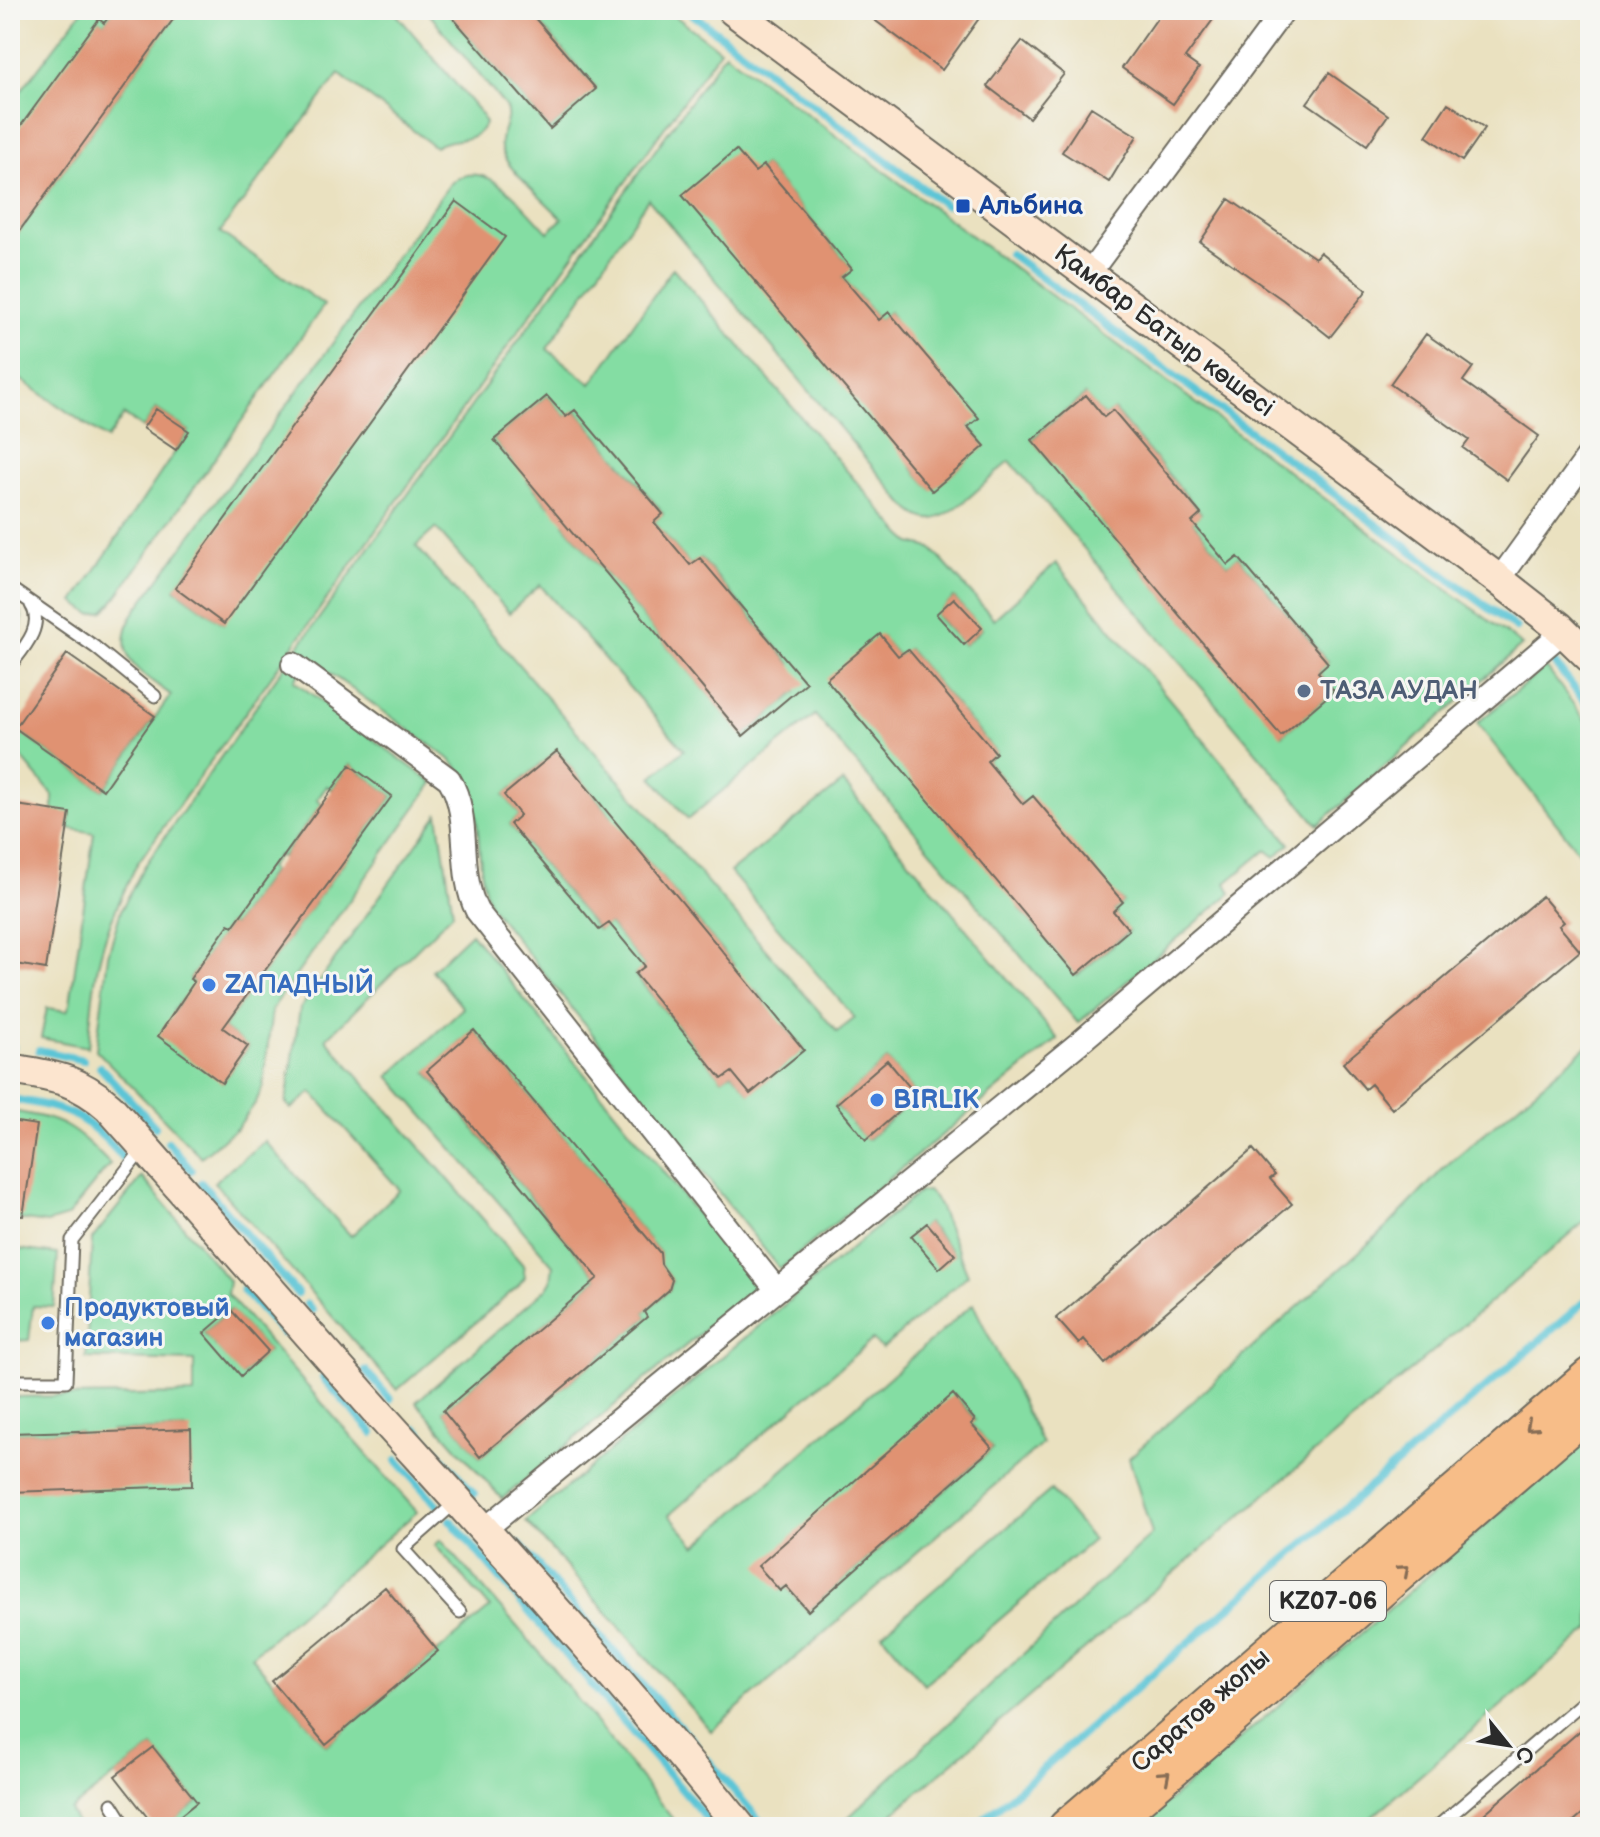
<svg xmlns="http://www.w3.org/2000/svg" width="1600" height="1837" viewBox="0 0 1600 1837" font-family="'Balsamiq Sans',sans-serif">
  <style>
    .green { fill: #84dda3; stroke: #588467; stroke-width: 2; fill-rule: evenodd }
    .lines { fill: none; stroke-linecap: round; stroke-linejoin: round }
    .stream { stroke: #5bc5d6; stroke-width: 8 }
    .building { fill: #e09272 }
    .lane-casing { stroke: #6e6b5f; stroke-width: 15 }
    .street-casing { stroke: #6e6b5f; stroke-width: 26 }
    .secondary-casing { stroke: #6e6b5f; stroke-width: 34 }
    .primary-casing { stroke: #6e6b5f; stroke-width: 38 }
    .lane { stroke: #fff; stroke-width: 11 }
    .street { stroke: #fff; stroke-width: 22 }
    .secondary { stroke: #fce5cf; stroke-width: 30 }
    .primary { stroke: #f7bd88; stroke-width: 34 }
    .oneway { stroke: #876d55 }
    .transit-dot { fill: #1a4fb4; stroke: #f6f6f2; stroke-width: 3 }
    .service-dot { fill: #5c6f8a; stroke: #f6f6f2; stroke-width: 3 }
    .shop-dot { fill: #3f7fe0; stroke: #f6f6f2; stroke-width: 3 }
    .labels { text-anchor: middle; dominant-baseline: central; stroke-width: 6; stroke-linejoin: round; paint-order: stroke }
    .shield { fill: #f6f6f2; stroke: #686867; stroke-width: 2 }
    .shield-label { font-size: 24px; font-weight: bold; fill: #2b2b2b }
    .transit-label { font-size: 26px; font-weight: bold; fill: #164399; stroke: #f6f6f2; text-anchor: start }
    .street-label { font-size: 26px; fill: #2b2b2b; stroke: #f6f6f2 }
    .service-label { font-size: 26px; font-weight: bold; fill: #4e5e75; stroke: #f6f6f2; text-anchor: start }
    .shop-label { font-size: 26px; font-weight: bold; fill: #366cbe; stroke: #f6f6f2; text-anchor: start }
  </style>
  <rect width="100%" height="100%" fill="#f6f6f2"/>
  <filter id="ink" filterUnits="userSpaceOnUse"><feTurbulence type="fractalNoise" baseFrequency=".0125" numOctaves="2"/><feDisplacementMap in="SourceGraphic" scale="16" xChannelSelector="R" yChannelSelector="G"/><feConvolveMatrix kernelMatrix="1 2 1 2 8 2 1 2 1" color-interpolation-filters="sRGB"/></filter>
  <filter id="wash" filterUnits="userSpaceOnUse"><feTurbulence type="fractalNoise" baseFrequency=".006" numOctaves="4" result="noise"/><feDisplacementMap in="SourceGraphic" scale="32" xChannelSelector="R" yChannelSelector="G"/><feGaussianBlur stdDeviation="1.8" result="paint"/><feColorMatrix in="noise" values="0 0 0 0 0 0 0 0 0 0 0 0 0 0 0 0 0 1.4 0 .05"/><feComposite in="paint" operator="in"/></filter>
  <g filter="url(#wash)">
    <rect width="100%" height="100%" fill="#eae1c0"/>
    <path class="green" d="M 83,10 L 114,10 L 104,23 L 99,20 L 10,151 L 10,105 Z
      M 170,10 L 393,10 L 482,115 L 485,124 C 474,146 452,135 435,147 L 339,74 L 220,232 L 324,305 L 112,603 L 104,611 L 91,614 L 74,602 L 189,431 L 156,409 L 143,428 L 124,415 L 107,439 L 10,372 L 10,244 L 176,15 Z
      M 426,10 L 446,10 L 550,129 L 596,88 L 528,10 L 667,10 L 720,50 L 137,864 C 123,893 109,921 101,953 C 93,983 91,1016 88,1047 L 41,1038 L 47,1008 L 67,1011 L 70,1004 L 94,833 L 68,828 L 70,814 L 53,811 L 53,795 L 10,744 L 10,735 L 15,728 L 103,790 L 171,695 C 139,671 113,660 131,617 L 450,184 C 485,152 525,209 548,232 L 562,219 C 547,201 505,170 501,148 C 498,132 513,122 505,106 ZM 193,564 L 224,624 L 175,589 Z
      M 725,53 L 1522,645 L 1318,825 L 1010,461 C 992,474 950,522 929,519 C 918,518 910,510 903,503 L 648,199 L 547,349 L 591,384 L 673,268 L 902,535 L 911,543 L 931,548 L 994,619 L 1056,563 L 1290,844 L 1275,857 L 1266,850 L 1226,883 L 1231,893 L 1078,1023 L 815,715 L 688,819 L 652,777 L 684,750 L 540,585 L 509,613 L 436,528 L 416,546 L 837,1032 L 855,1018 L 730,872 L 843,782 L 1058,1039 L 780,1269 L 491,907 C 469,859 492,792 447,757 L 310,659 L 294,681 L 433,783 L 272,1009 L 263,1086 L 256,1102 L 238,1127 L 201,1157 L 96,1050 L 108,955 L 121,910 L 144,867 L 281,671 ZM 764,165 L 851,268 L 842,277 L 879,320 L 889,312 L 984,446 L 932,490 L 913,469 L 755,172 ZM 1085,395 L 1104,417 L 1114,410 L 1201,513 L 1192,522 L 1228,565 L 1238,557 L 1328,662 L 1318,672 L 1334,691 L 1282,735 L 1102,523 L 1063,456 L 1052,464 L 1032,439 ZM 547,396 L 566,417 L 576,410 L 663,513 L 654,522 L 690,565 L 701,558 L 790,663 L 796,692 L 744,736 L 564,524 L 574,515 L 560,498 L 549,506 L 528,481 L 525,456 L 514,464 L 494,440 ZM 954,598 L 982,629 L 964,645 L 936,615 ZM 880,635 L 898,656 L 908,649 L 996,752 L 987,761 L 1023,804 L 1123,902 L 1113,911 L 1129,931 L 1077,975 L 1021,910 ZM 557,751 L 612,817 L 601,826 L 628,837 L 734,965 L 724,974 C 759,988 768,995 773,1033 L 784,1025 L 804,1049 L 750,1093 L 732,1072 L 722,1079 L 635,975 L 645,966 L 609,923 L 598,930 L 510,824 L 520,815 L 504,795 ZM 350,765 L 392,796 L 223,1028 L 248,1047 L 222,1082 L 173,1011 L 196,984 L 190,979 L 229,924 L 233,926 L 272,871 L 269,868 L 278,855 L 282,857 L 322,804 L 317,800 L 327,786 L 332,790 ZM 887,1060 L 917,1096 L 867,1140 L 836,1105 Z
      M 10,605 L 21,612 C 24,626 21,633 10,643 Z
      M 1546,667 L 1590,727 L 1590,866 L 1477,723 Z
      M 438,814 L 453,913 L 326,1039 L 523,1265 L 525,1277 L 517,1287 L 397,1390 L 214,1182 L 265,1141 L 351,1236 L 400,1190 L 312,1092 L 291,1109 L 286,1103 L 300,1009 Z
      M 471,933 L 756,1287 L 502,1499 L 416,1402 L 546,1289 L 551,1281 L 553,1265 L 389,1076 L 463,1008 L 432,970 ZM 474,1030 L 660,1253 L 660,1263 L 672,1281 L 669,1290 L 644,1312 L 647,1317 L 480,1457 L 443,1411 L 598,1278 L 427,1072 Z
      M 1590,1044 L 1590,1217 L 877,1827 L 838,1827 L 1152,1534 L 1129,1458 L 1387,1227 L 1448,1164 Z
      M 10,1111 C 64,1119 72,1126 110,1164 L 67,1217 L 47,1223 L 10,1218 Z
      M 142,1177 L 229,1281 L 227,1294 L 417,1512 L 251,1656 L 326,1745 L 490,1608 L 435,1545 L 441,1540 L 548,1662 L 679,1827 L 165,1827 L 197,1802 L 153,1747 L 70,1810 L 79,1827 L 10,1827 L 10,1492 L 191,1429 L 111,1431 L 110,1443 L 80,1445 L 79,1431 L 10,1433 L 10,1397 L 194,1394 L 194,1361 L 86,1358 L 92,1239 ZM 230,1310 L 268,1351 L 242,1375 L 204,1333 Z
      M 927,1191 L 934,1197 L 940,1208 L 968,1275 L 882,1349 L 872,1340 L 669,1515 L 696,1546 L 973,1304 L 1042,1444 L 711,1731 L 526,1521 L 919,1192 ZM 927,1223 L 928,1223 L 955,1255 L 912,1237 ZM 954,1395 L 975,1419 L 971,1424 L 992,1449 L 808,1611 L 786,1586 L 780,1591 Z
      M 10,1248 L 58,1254 L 54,1307 L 33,1306 L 29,1340 L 10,1341 Z
      M 1590,1434 L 1590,1629 L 1365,1823 L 1368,1827 L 1139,1827 Z
      M 1051,1490 L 1093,1540 L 924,1684 L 882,1634 Z"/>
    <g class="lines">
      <path class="stream" d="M 687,10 L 945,205
        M 1010,254 L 1516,628
        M 1554,663 L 1590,708
        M 10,1046 L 13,1047
        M 39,1050 L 83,1060
        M 100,1067 L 155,1127
        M 10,1099 C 70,1108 86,1115 126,1161
        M 168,1142 L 191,1170
        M 201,1183 L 297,1293
        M 243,1290 L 282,1333
        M 307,1304 L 312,1310
        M 366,1371 L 390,1399
        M 323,1378 L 373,1433
        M 417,1429 L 474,1494
        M 397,1460 L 437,1505
        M 450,1520 L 714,1827
        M 519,1544 L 696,1745
        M 708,1760 L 765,1827
        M 975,1827 L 1590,1297"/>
    </g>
    <g id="blocks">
      <path class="building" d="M 114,10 L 180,10 L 10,244 L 10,151 L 19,139 L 14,135 L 99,19 L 104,23 Z
        M 446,10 L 528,10 L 596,89 L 550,129 Z
        M 861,10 L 985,10 L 942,70 Z
        M 1163,10 L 1220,10 L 1185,58 L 1199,68 L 1173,104 L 1122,68 Z
        M 1022,41 L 1064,74 L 1029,118 L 987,86 Z
        M 1329,73 L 1388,115 L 1367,145 L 1307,103 Z
        M 1448,103 L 1485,128 L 1462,161 L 1426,136 Z
        M 1091,107 L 1137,136 L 1109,182 L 1062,152 Z
        M 736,150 L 755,172 L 764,165 L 852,269 L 842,277 L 879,320 L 889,312 L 979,418 L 968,427 L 985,446 L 932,491 L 682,195 Z
        M 1229,199 L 1315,258 L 1320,252 L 1367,290 L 1330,337 L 1283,300 L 1200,242 Z
        M 456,201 L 505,237 L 224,624 L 175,588 Z
        M 1426,334 L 1473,367 L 1463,381 L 1539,436 L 1507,480 L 1463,448 L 1469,440 L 1390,384 Z
        M 1086,395 L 1104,417 L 1113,410 L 1201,514 L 1192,522 L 1228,565 L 1238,557 L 1328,663 L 1318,672 L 1334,691 L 1281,736 L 1032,440 Z
        M 547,396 L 566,417 L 575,410 L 663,514 L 654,522 L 690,565 L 700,558 L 806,683 L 743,736 L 494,440 Z
        M 156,409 L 189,431 L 176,450 L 143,428 Z
        M 954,598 L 982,628 L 964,645 L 936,614 Z
        M 880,634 L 898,656 L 908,649 L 996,753 L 987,761 L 1023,804 L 1033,796 L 1123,902 L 1113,911 L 1129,930 L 1076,975 L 826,679 Z
        M 67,654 L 155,716 L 103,790 L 15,728 Z
        M 557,751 L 804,1050 L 750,1094 L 732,1072 L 722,1079 L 635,974 L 645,966 L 609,923 L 599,930 L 510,824 L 520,815 L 504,795 Z
        M 350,765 L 392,796 L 223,1028 L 248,1046 L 222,1083 L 158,1036 L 194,982 L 190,979 L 229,924 L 233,926 Z
        M 10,804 L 70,813 L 46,969 L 10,963 Z
        M 1542,896 L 1564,922 L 1559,926 L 1580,951 L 1392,1109 L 1371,1084 L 1365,1089 L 1343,1063 Z
        M 474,1030 L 660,1253 L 661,1264 L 672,1280 L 669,1290 L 644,1312 L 647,1317 L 480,1457 L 443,1411 L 598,1278 L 427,1071 Z
        M 887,1060 L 917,1096 L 866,1140 L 836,1104 Z
        M 10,1121 L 37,1125 L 23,1216 L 10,1215 Z
        M 1253,1149 L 1275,1175 L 1270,1179 L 1292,1204 L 1105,1364 L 1084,1339 L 1079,1344 L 1056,1318 Z
        M 927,1223 L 955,1255 L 939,1269 L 911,1236 Z
        M 231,1310 L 268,1351 L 241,1376 L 204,1333 Z
        M 953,1394 L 975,1420 L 971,1424 L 992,1448 L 808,1611 L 786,1586 L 780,1591 L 758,1566 Z
        M 191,1429 L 192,1486 L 10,1492 L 10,1433 L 79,1431 L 80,1433 Z
        M 385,1587 L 438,1651 L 326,1745 L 272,1681 Z
        M 1590,1722 L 1590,1807 L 1567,1827 L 1469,1827 Z
        M 153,1747 L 197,1802 L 166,1827 L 155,1827 L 115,1776 Z"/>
    </g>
  </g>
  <g filter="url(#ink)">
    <use href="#blocks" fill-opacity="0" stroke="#6e6b5f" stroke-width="2"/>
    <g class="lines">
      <defs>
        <path id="lane" d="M 10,588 L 95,647 L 155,696
          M 10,666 C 23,649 45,626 31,605
          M 10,1381 L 66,1381 L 72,1240 L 142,1150
          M 456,1502 L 403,1549 L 460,1612
          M 112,1804 L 124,1823 L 122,1827
          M 1437,1827 L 1590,1696"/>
        <path id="street" d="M 1088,275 L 1284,10
          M 1499,580 L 1590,454
          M 293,664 L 449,779 C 473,818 456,870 477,911 L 776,1289
          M 485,1529 L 1079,1043 L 1564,631"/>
        <path id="secondary" d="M 733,10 L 1499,580 L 1559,627 L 1590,657
          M 10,1069 C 52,1076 76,1078 109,1107 C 200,1210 290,1314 381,1416 C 503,1551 626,1685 740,1827"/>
        <path id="primary" d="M 1066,1827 L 1590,1375
          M 1106,1827 L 1590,1410"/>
      </defs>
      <use href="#lane" class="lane-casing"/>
      <use href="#street" class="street-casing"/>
      <use href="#secondary" class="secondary-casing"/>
      <use href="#primary" class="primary-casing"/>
      <use href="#lane" class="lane"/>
      <use href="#street" class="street"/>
      <use href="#secondary" class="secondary"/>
      <use href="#primary" class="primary"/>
    </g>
    <defs><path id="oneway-chevron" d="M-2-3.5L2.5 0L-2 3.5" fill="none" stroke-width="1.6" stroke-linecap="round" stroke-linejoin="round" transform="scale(2)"/></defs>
    <g class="oneway">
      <use href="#oneway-chevron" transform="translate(1531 1426) rotate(139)"/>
      <use href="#oneway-chevron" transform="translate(1404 1570) rotate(-41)"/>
      <use href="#oneway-chevron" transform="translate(1165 1776) rotate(-41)"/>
    </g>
  </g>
  <rect class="transit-dot" x="955" y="198" width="16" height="16" rx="4"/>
  <circle class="service-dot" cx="1304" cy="691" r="8"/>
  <g class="shop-dot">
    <circle cx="209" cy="985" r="8"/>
    <circle cx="877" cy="1100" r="8"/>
    <circle cx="48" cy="1323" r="8"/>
  </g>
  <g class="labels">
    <rect class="shield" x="1270" y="1581" width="116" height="40" rx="6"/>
    <g class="shield-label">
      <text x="1328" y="1601">KZ07-06</text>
    </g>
    <g class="transit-label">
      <text x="979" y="206">Альбина</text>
    </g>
    <g class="street-label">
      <text transform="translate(1164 331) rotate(37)">Қамбар Батыр көшесі</text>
      <text transform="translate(1201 1711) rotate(-41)">Саратов жолы</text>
    </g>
    <g class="service-label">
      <text x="1320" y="691">ТАЗА АУДАН</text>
    </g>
    <g class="shop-label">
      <text x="225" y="985">ZАПАДНЫЙ</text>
      <text x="893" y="1100">BIRLIK</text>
      <text x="64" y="1308">Продуктовый<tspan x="64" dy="30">магазин</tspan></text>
    </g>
  </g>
  <rect width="1600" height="1837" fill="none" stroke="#f6f6f2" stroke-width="40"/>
  <g transform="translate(1508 1745) rotate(120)" stroke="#f6f6f2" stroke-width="6" paint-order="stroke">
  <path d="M0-6L14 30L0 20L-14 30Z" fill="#2b2b2b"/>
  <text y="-12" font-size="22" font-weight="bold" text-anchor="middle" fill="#2b2b2b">С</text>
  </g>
</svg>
